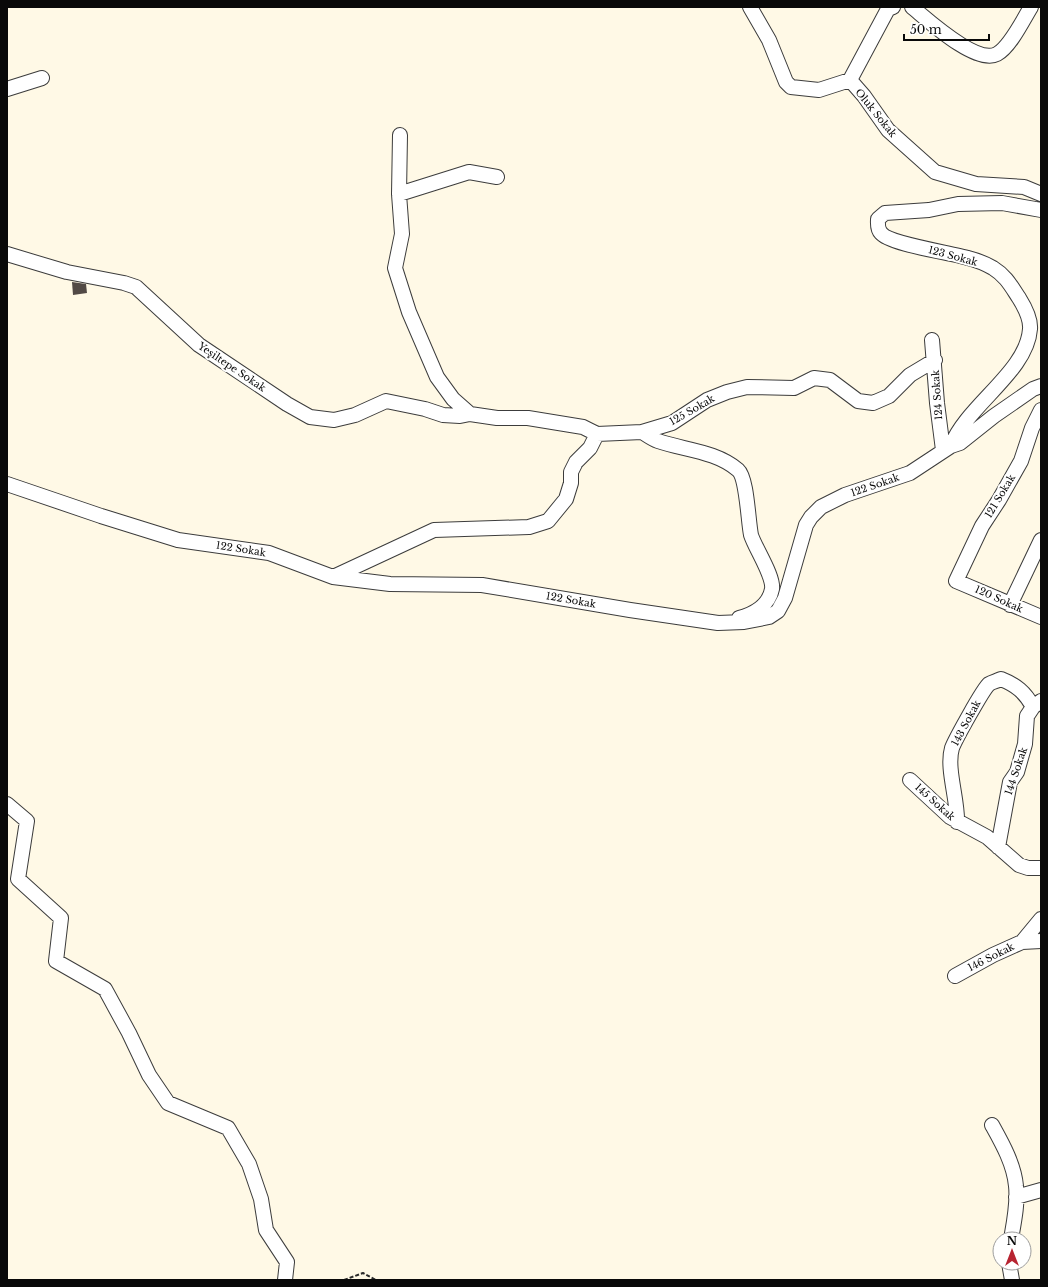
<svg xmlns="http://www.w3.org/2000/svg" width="1048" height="1287" viewBox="0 0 1048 1287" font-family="'Libre Baskerville',serif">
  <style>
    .building { fill: #524a46 }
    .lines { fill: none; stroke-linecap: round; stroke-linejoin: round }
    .minor-casing { stroke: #3c3c3c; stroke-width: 16 }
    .path { stroke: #2b2b2b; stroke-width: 2; stroke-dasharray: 4 2; stroke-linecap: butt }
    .minor { stroke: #fff; stroke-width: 14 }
    .labels { text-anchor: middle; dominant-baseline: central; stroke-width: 4; stroke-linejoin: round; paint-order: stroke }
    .street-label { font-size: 10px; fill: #090909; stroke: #fff }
  </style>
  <rect width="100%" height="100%" fill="#fff9e6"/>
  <path class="building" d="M 72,282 L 86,284 L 87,293 L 73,295 Z"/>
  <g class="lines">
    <defs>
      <path id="minor" d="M 750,7 L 769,40 L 786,82 L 791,87 L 819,90 L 850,80 L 864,96 L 888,130 L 935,172 L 976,184 L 1024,187 L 1041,194
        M 912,7 C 928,20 976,65 997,54 C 1010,47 1023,20 1031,7
        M 850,80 L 888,9 L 893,7
        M 7,89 L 42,78
        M 400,135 L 399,194 L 402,234 L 395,268 L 409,312 L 437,377 L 453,399 L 470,414
        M 399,194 L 469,172 L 497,177
        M 7,254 L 67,272 L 124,283 L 136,287 L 199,345 L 287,404 L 310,417 L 334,420 L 355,415 L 386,401 L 425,409 L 443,415 L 460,416 L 470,414 L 497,418 L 528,418 L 583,427 L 597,434
        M 932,340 L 937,403 L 943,450
        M 1041,410 L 1032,428 L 1021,461 L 999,500 L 982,526 L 956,581 L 1041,617
        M 642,432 C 647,435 652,439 658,441 C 684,450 716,451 738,470 C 747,478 748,520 751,535 C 755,548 774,576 772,589 C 769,605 754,614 739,618
        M 597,434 L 642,432 L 672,423 L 707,400 L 727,392 L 747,387 L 794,388 L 814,378 L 830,380 L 858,401 L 873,403 L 889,396 L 910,375 L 935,360
        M 951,446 C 967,405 1027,372 1030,329 C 1031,318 1024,306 1019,298 C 1011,286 1006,276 993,268 C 986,264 976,260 968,258 C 952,253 889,244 881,233 C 877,229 878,223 878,219 L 885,213 L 929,210 L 958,204 L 1002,203 L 1041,210
        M 7,484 L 101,516 L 178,540 L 269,553 L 333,577 L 390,584 L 482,585 L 630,610 L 718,623 L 744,622 L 769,617 L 778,611 L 785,598 L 806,525 L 811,517 L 821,507 L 845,495 L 910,473 L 951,446 L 960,443 L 994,416 L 1033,389 L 1041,386
        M 333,577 L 434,530 L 529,527 L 548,521 L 566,499 L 571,483 L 571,472 L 576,462 L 590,448 L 597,434
        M 1010,605 L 1041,540
        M 910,780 L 950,817 L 987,837 L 1019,865 L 1028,868 L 1041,868
        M 7,804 L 27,821 L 18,879 L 61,918 L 56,961 L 105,989 L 129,1033 L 149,1075 L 168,1103 L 228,1128 L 249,1164 L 261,1199 L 266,1230 L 287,1262 L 285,1280
        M 957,822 C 958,800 946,768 952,748 C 955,740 983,689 989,684 C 992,682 997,681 1001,679 C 1016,685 1025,692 1033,707
        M 998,847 L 1010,782 L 1017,772 L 1025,744 L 1027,716 L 1033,707 L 1041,701
        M 1022,942 L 1041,941
        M 955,976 L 993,955 L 1022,942 L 1041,919
        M 992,1125 C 1002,1143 1014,1164 1016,1186 C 1018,1203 1014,1222 1011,1239
        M 1016,1197 L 1041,1190
        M 1009,1263 L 1012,1280"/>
    </defs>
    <use href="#minor" class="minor-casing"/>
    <path class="path" d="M 344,1280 L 363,1273 L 376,1280
      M 480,1280 L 483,1280"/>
    <use href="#minor" class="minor"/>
  </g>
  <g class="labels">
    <g class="street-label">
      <text transform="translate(876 113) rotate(51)">Oluk Sokak</text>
      <text transform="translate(953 256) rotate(15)">123 Sokak</text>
      <text transform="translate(232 367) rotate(34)">Yeşiltepe Sokak</text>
      <text transform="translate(937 395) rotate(-94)">124 Sokak</text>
      <text transform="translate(692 410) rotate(-30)">125 Sokak</text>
      <text transform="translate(875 485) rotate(-19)">122 Sokak</text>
      <text transform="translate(1000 496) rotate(-59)">121 Sokak</text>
      <text transform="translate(241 549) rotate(9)">122 Sokak</text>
      <text transform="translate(999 599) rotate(24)">120 Sokak</text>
      <text transform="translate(571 600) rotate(10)">122 Sokak</text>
      <text transform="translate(966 723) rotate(-62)">143 Sokak</text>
      <text transform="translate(1016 771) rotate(-71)">144 Sokak</text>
      <text transform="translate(935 802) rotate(42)">145 Sokak</text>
      <text transform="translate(991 957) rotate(-27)">146 Sokak</text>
    </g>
  </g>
  <rect width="1048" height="1287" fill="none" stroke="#090909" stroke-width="16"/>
  <g transform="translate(1012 1251)"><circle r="19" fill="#ffffff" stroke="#9d9d9d"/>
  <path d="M0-3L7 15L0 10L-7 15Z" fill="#b72431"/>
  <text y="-6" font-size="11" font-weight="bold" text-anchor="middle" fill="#090909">N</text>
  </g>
  <path d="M904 34v6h85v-6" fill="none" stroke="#090909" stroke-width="2"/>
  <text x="910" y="34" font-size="12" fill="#090909" stroke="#ffffff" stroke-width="3" paint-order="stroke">50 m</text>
</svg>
